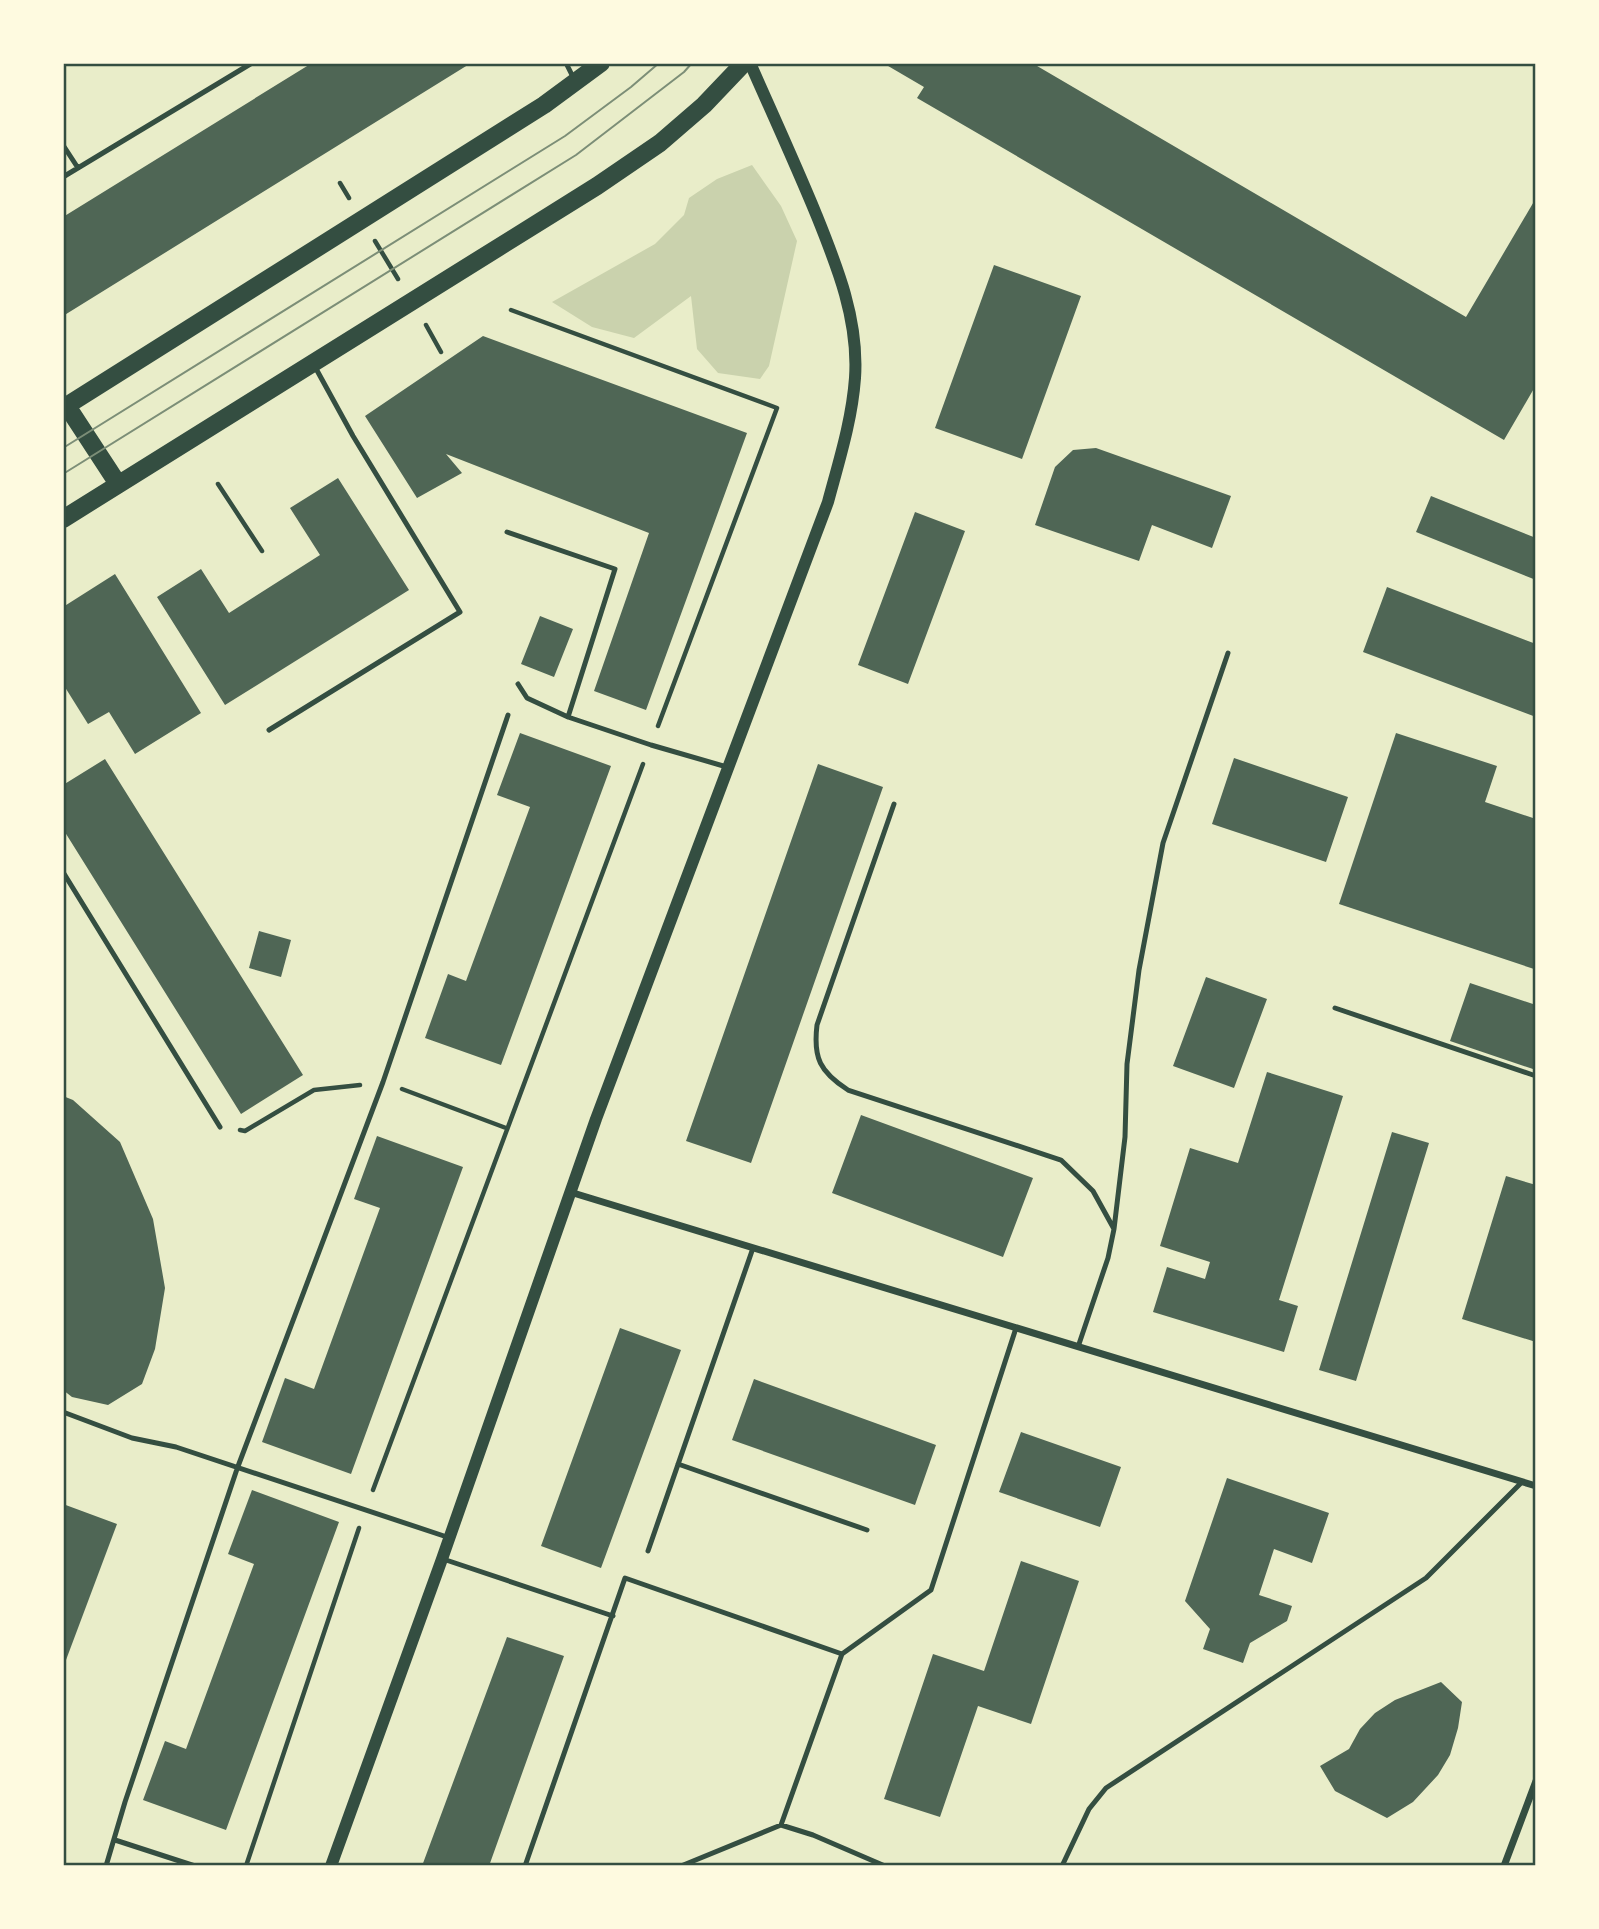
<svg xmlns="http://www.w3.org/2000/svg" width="1599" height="1929" viewBox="0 0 1599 1929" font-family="Montserrat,sans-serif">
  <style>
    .green { fill: #cad2ad }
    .building { fill: #4f6655 }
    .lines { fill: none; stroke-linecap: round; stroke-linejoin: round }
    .path { stroke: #344e41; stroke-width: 4.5 }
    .service { stroke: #344e41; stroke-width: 5 }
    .minor { stroke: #344e41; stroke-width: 7 }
    .tertiary { stroke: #344e41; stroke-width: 12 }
    .primary { stroke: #344e41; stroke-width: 18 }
    .tram { stroke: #7c8e77; stroke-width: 2 }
    .neatline { fill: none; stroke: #344e41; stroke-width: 2.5 }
  </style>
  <rect width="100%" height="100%" fill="#e9edc9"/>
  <path class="green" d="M 752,165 L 781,206 L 797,241 L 769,366 L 760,379 L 718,373 L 697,349 L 691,296 L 634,338 L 592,327 L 552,302 L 655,244 L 684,215 L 689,198 L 717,179 Z"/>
  <path class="building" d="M 312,63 L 471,63 L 63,316 L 63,217 Z
    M 883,63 L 1032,63 L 1466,317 L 1536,198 L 1536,385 L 1504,440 L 917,98 L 924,87 Z
    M 994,265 L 1081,296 L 1022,459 L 935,428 Z
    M 483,336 L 747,433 L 646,710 L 594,691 L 649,533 L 446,454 L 462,473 L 417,498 L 365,416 Z
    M 1096,448 L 1231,496 L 1212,548 L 1152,525 L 1139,561 L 1035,525 L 1055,467 L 1073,450 Z
    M 338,478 L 409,590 L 225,705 L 157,597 L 201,569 L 229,613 L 320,555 L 290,508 Z
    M 1431,496 L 1536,538 L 1536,580 L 1416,532 Z
    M 915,512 L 965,531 L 908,684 L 858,665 Z
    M 115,574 L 201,713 L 135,754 L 109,712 L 88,724 L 63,684 L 63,607 Z
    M 1387,587 L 1536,644 L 1536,717 L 1363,652 Z
    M 540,616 L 573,629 L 554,677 L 521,664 Z
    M 520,733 L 611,766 L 501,1065 L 425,1038 L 448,974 L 466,981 L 530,807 L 497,795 Z
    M 1396,733 L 1497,766 L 1485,802 L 1536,819 L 1536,963 L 1534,969 L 1339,904 Z
    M 1234,758 L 1348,797 L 1326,862 L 1212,824 Z
    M 105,759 L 303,1075 L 241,1114 L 63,829 L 63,785 Z
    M 818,764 L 883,787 L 751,1163 L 686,1141 Z
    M 259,931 L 291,940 L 281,977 L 249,968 Z
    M 1206,977 L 1267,999 L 1234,1088 L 1173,1066 Z
    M 1470,983 L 1536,1005 L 1536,1070 L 1450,1041 Z
    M 1267,1072 L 1343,1096 L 1279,1300 L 1298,1306 L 1284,1352 L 1153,1312 L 1167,1267 L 1205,1279 L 1210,1262 L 1160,1246 L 1190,1148 L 1238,1163 Z
    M 63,1096 L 73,1100 L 120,1142 L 153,1219 L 165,1288 L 155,1349 L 142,1384 L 108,1405 L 72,1397 L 63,1390 Z
    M 861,1115 L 1033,1178 L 1003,1257 L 832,1193 Z
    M 1392,1132 L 1429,1143 L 1356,1381 L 1319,1370 Z
    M 377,1136 L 463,1167 L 351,1474 L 262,1442 L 285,1378 L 314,1389 L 380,1208 L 354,1199 Z
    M 1506,1176 L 1536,1185 L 1536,1342 L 1462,1319 Z
    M 620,1328 L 681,1350 L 601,1568 L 541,1546 Z
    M 754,1379 L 936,1445 L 915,1505 L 732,1440 Z
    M 1021,1432 L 1121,1467 L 1100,1527 L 999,1492 Z
    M 1227,1478 L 1329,1513 L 1312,1563 L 1274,1549 L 1259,1595 L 1292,1606 L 1287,1621 L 1250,1643 L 1243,1663 L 1203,1649 L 1210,1629 L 1185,1601 Z
    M 252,1490 L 339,1522 L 226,1830 L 143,1800 L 165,1741 L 186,1749 L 254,1564 L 228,1554 Z
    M 63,1504 L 117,1524 L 63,1668 Z
    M 1021,1561 L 1079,1581 L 1031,1724 L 978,1706 L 940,1817 L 884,1799 L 933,1654 L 984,1671 Z
    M 507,1637 L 564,1656 L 489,1866 L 422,1866 Z
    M 1441,1682 L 1462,1702 L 1458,1728 L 1450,1755 L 1438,1775 L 1413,1802 L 1387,1818 L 1335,1791 L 1320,1766 L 1349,1749 L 1360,1729 L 1375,1713 L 1395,1700 Z"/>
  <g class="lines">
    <path class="path" d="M 340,183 L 349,198
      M 375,241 L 398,279
      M 511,310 L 777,408 L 658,726
      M 426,325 L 441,352
      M 218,484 L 262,551
      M 402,1089 L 506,1128
      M 240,1130 L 245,1131 L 314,1090 L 360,1085
      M 373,1490 L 643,764
      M 246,1866 L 359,1528"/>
    <path class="service" d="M 566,63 L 574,79
      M 63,145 L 78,168
      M 63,177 L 252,63
      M 507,532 L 615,569 L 568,717
      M 518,684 L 527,698 L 568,717 L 651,745 L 727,767
      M 269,730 L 460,612 L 353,436 L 314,365
      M 894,804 L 817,1025 C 813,1058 820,1072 848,1090 L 1061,1160 L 1093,1191 L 1114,1229 L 1108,1258 L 1078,1347
      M 63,872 L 220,1127
      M 1335,1008 L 1536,1076
      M 1114,1229 L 1125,1137 L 1127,1064 L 1139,970 L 1163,843 L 1228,653
      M 63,1412 L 132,1438 L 176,1447 L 450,1538
      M 678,1464 L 867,1530
      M 648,1551 L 753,1248
      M 443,1559 L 613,1616
      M 781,1825 L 813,1835 L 885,1866
      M 115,1840 L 195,1866
      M 106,1866 L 125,1802 L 237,1469 L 383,1082 L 508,715
      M 525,1866 L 625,1578 L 842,1654
      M 681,1866 L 781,1825 L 842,1654 L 931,1590 L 1016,1328
      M 1062,1866 L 1089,1809 L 1106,1788 L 1426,1578 L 1522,1482"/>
    <path class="minor" d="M 570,1192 L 1536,1486
      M 1504,1866 L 1536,1781"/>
    <path class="tertiary" d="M 331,1866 L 442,1559 L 596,1119 L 828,502 C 839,461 852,420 855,378 C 859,320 837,266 816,214 C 795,163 772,113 750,63"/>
    <path class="primary" d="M 67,406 L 118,484
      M 63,408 L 544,105 L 601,63
      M 63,519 L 597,186 L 660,143 L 704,105 L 744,63"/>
    <path class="tram" d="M 63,448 L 565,136 L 631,87 L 659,63
      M 63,474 L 576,155 L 684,72 L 692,63"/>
  </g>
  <rect width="1599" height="1929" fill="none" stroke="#fefae0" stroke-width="130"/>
  <rect x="65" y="65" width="1469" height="1799" class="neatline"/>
</svg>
